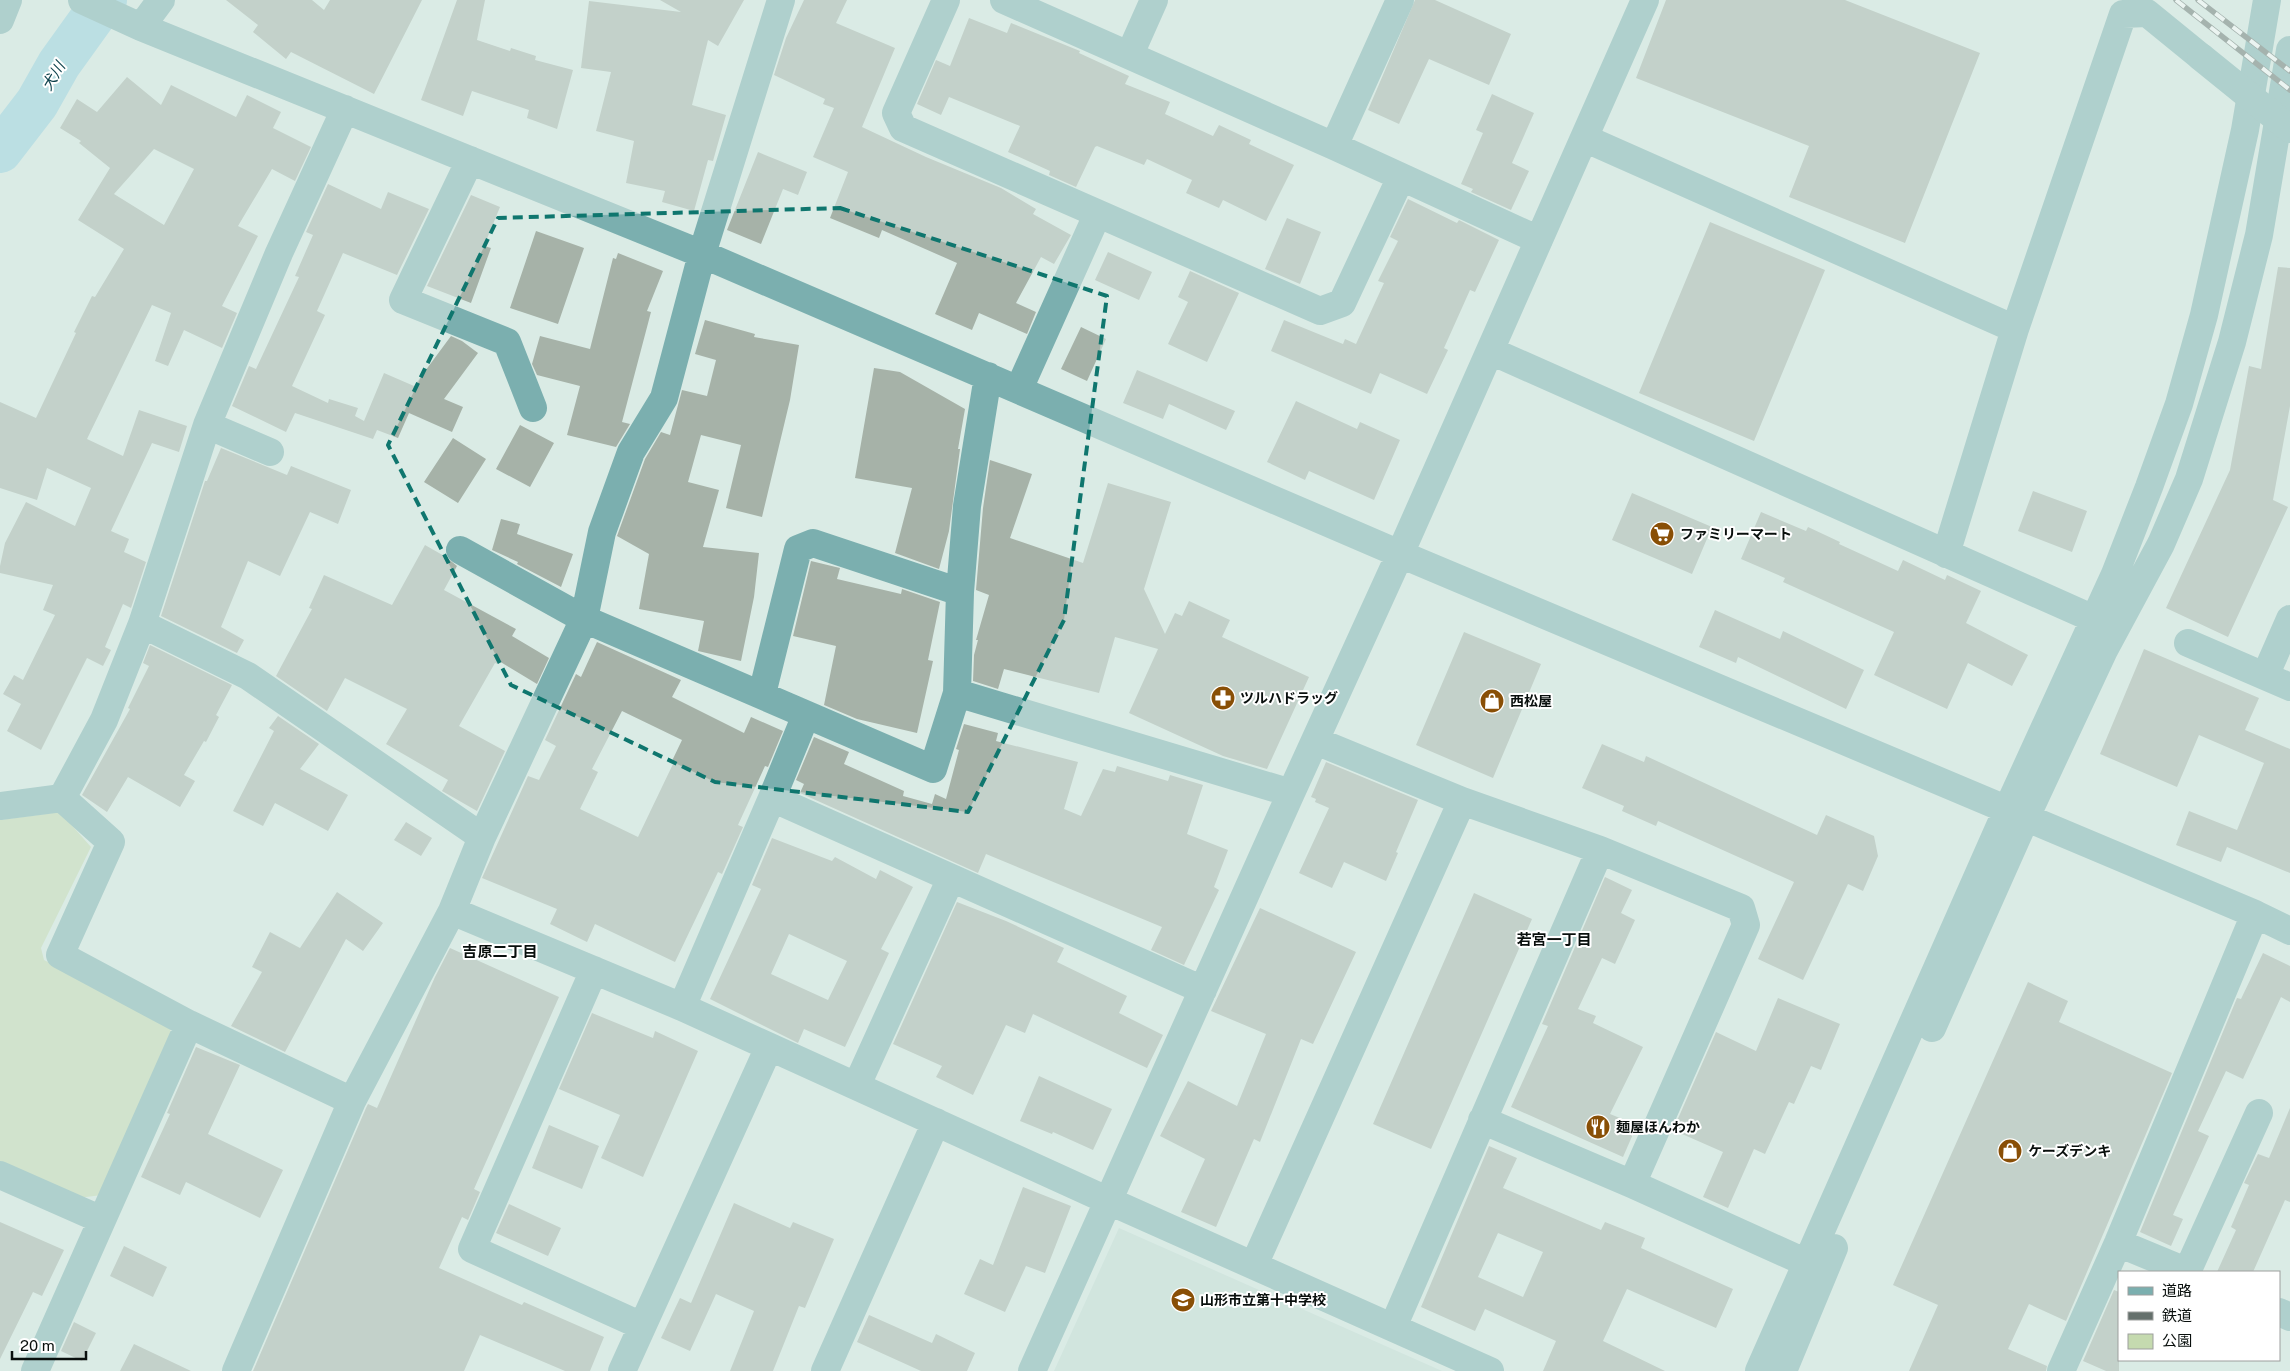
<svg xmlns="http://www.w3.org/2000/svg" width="2290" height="1371" viewBox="0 0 2290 1371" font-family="'Public Sans','Noto Sans JP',sans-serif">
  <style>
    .built { fill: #c5ddd6 }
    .green { fill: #c5daaf }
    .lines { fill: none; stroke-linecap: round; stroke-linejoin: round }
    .river { stroke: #96d0e0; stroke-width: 44 }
    .building { fill: #a6b2a8; fill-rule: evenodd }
    .minor { stroke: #7bafaf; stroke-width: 28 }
    .rail-casing { stroke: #65706c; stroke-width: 5.5 }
    .rail { stroke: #fff; stroke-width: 4; stroke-dasharray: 11; stroke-linecap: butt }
    .minor-bridge { stroke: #7bafaf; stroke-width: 28 }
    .marked { fill: none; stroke: #0f766e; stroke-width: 4; stroke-dasharray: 10 6; stroke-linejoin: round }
    .labels { text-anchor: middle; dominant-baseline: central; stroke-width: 4; stroke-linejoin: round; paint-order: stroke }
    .poi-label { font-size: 14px; font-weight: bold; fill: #090f0d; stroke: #fff; text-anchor: start }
    .water-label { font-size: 15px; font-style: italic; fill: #0a3f4a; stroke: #fff }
    .neighbourhood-label { font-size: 15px; font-weight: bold; fill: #090f0d; stroke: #fff }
  </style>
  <rect width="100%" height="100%" fill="#daebe5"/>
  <path class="built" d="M 1119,1228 L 1442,1371 L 1054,1371 Z"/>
  <path class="green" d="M 60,812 L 91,847 L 41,948 L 44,960 L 169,1024 L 173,1043 L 102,1195 L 78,1198 L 0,1162 L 0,820 Z"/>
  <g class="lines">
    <path class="river" d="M 0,151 L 37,103 L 59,64 L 105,0"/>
  </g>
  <path class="building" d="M 226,0 L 312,0 L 324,10 L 330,0 L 422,0 L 374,94 L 291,52 L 286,59 L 253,32 L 258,25 Z
    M 457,0 L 485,0 L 477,40 L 510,51 L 511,48 L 536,56 L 535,60 L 573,70 L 557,129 L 527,118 L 529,110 L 472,91 L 463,116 L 421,100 Z
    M 660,0 L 744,0 L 718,46 L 708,40 L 692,105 L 726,115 L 713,161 L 708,160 L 694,211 L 662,202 L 665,191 L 626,183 L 634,141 L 596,131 L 611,72 L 581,68 L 589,1 L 681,12 Z
    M 804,0 L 847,0 L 836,23 L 895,48 L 862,127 L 926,157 L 1001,188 L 1036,209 L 1033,214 L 1071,235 L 1054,264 L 1041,257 L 1016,303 L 1036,312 L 1027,334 L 979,313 L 972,330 L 935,314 L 957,263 L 882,230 L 879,238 L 830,218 L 848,172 L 813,157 L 834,108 L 823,104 L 825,99 L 774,75 L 786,38 Z
    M 1415,0 L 1435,0 L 1511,34 L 1489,85 L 1429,59 L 1399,124 L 1368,110 Z
    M 1666,0 L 1845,0 L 1980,53 L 1905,243 L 1789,197 L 1809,146 L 1636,78 Z
    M 969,18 L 1007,33 L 1011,23 L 1080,51 L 1079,53 L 1129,76 L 1125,84 L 1170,102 L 1165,114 L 1213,136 L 1219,125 L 1251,140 L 1249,144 L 1294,165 L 1266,221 L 1223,200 L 1219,208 L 1186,193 L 1192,180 L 1147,159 L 1144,165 L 1097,146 L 1095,147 L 1076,187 L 1049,175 L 1050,171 L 1008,152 L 1020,126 L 949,97 L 941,115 L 917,104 L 936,60 L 950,66 Z
    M 127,77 L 161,105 L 171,85 L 236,117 L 247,95 L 281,112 L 273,128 L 311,147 L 295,181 L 272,169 L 238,226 L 258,236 L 222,306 L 237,313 L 222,348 L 184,330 L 168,366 L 155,361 L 171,313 L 152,305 L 87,439 L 123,456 L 139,410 L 187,426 L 179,452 L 152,443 L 111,531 L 129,539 L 124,552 L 146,562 L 131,608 L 123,604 L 105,647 L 111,650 L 103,666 L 87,658 L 41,750 L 7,731 L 21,704 L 3,694 L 14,675 L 23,680 L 55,615 L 43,610 L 53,585 L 0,573 L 0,566 L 5,543 L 26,502 L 75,526 L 91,488 L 47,468 L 37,500 L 0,488 L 0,402 L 36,418 L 76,333 L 74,332 L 92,296 L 95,297 L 124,249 L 78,220 L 110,168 L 79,143 L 81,141 L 60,128 L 77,99 L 97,112 ZM 154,149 L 194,169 L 164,225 L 114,194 Z
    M 1492,94 L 1534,113 L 1512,163 L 1529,171 L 1511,210 L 1471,192 L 1473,189 L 1461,184 L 1483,133 L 1476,130 Z
    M 758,152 L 807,172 L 798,195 L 783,189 L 761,244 L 727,230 Z
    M 328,184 L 381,209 L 388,192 L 429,209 L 397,275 L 343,253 L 317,311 L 325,315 L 292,386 L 328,403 L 329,399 L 358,408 L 355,416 L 364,421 L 384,373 L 414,386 L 451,336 L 462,341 L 478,353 L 444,399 L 463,407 L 452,432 L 409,413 L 398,438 L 377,430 L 373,439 L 295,413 L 286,432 L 232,406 L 249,366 L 256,369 L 299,277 L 295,276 L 313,235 L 306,232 Z
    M 471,195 L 500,207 L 484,246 L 491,248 L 471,303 L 427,286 Z
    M 1408,199 L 1457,223 L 1459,220 L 1499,240 L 1475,292 L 1470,290 L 1444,348 L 1448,350 L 1427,394 L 1380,373 L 1371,394 L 1271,351 L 1284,320 L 1343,344 L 1345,339 L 1356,344 L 1384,283 L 1378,281 L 1398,241 L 1390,237 Z
    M 1287,218 L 1321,232 L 1300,284 L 1265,269 Z
    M 1710,222 L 1825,270 L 1754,441 L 1639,393 Z
    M 536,231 L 584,248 L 558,324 L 510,308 Z
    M 1108,252 L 1152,272 L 1139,300 L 1095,280 Z
    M 618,253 L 663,271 L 647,311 L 651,312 L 622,422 L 630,424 L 616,447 L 567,435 L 580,386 L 537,375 L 532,364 L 540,336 L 590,349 L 613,258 L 616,259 Z
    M 2278,267 L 2290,268 L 2290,406 L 2273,500 L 2288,507 L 2228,637 L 2166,608 L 2230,470 L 2249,366 L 2261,369 Z
    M 1190,271 L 1239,293 L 1207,362 L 1168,344 L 1188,302 L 1178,297 Z
    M 705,320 L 755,334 L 754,337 L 799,345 L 790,400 L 762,517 L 726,508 L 741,445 L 701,435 L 688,482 L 719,490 L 703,547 L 759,553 L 754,597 L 741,661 L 698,651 L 704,621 L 639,609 L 649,554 L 617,536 L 645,459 L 661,432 L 670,435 L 682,390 L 707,396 L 716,360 L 695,354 Z
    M 1081,327 L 1106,339 L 1087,381 L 1061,369 Z
    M 874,368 L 900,372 L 965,409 L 958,449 L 960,449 L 949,531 L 939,569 L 895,553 L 912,488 L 855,478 Z
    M 1137,370 L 1235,411 L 1226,430 L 1169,404 L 1163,419 L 1123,403 Z
    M 1296,401 L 1357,429 L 1360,422 L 1400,440 L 1374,500 L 1309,471 L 1305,480 L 1267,462 Z
    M 520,425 L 554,443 L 530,487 L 496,469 Z
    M 453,438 L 486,459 L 458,503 L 424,482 Z
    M 221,448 L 287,475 L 291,466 L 351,490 L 338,524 L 310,512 L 280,576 L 248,561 L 221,627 L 244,640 L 237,653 L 161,616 L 205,481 L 207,481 Z
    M 990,460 L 1032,474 L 1010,538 L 1083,563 L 1108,483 L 1171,502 L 1144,589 L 1165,634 L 1175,613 L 1182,616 L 1189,601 L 1230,620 L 1222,637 L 1309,677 L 1267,769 L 1223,756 L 1129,713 L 1158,649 L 1115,637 L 1099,693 L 1004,669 L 998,689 L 973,681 L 974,655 L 978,640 L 976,640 L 989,595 L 976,590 L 983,508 Z
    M 2033,491 L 2087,511 L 2072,552 L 2018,531 Z
    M 1632,493 L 1712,527 L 1692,574 L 1612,540 Z
    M 1761,512 L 1806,531 L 1808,527 L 1840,542 L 1839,544 L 1898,571 L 1903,560 L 1945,580 L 1947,575 L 1981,591 L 1966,623 L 2028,655 L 2012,686 L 1968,663 L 1947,709 L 1874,675 L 1894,632 L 1783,582 L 1785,578 L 1741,559 Z
    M 501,519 L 520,524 L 517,534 L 573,554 L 561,587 L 517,564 L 518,562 L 492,550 Z
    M 425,545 L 446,557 L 457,566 L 444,590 L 516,629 L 512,636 L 549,658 L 537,684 L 499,661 L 498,664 L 495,663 L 459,726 L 505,751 L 477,811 L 442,791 L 448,780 L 386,744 L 407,709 L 345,678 L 327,711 L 276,676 L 312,609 L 309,608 L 324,575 L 392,605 Z
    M 811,561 L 840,568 L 837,579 L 901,594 L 902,589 L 940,602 L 928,660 L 933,661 L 917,733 L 857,719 L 824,705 L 836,646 L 793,636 Z
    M 1715,610 L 1780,639 L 1783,631 L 1864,670 L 1846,709 L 1738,657 L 1736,663 L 1699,647 Z
    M 1464,632 L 1541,664 L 1493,778 L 1416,745 Z
    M 597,642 L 681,680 L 672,697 L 744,733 L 751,717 L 783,731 L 768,767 L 765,766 L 738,825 L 743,827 L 722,874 L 718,872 L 675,962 L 595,924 L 587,942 L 550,924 L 557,909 L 482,878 L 528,776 L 539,780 L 556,746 L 545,740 L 576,674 L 581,677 ZM 622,711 L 682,740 L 671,763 L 673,764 L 638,837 L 580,809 L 598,772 L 592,769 Z
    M 150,645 L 232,685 L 216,715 L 219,717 L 206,742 L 204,741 L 184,775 L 195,781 L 180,807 L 128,777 L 107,812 L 82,795 L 130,709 L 128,708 L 149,666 L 143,663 Z
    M 2144,649 L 2259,698 L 2245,730 L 2290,749 L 2290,873 L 2227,847 L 2221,862 L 2176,845 L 2189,811 L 2237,830 L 2264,763 L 2199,735 L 2177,787 L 2100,754 Z
    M 278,716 L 319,744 L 300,769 L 348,795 L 328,831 L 275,803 L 263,826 L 233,811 L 274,731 L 269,728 Z
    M 964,724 L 998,733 L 996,741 L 1078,762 L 1064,809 L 1081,816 L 1103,769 L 1115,772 L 1117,766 L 1168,781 L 1170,775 L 1203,785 L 1187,834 L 1228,850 L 1214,887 L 1219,890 L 1184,965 L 1151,950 L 1162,927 L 986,854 L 978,873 L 800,793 L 804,784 L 796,780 L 814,737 L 849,752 L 844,764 L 904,791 L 903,796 L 932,804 L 935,794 L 946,799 L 959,750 L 956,749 Z
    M 1602,744 L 1644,762 L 1646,756 L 1817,835 L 1826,815 L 1874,836 L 1878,856 L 1863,891 L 1848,884 L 1803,980 L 1758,959 L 1794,882 L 1658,821 L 1656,826 L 1622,811 L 1624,806 L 1582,788 Z
    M 1326,762 L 1418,800 L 1396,852 L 1398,853 L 1386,881 L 1344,862 L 1332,888 L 1299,873 L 1329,808 L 1315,802 L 1316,799 L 1311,797 Z
    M 406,822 L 432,838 L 421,856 L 394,840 Z
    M 772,838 L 832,861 L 835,857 L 876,879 L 880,870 L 913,887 L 881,949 L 889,953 L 845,1047 L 804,1029 L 798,1043 L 710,999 L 761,889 L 752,885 ZM 789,934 L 847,961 L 828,1000 L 771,974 Z
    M 1605,877 L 1632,890 L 1621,913 L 1635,920 L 1615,964 L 1602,958 L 1578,1009 L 1596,1016 L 1593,1023 L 1643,1047 L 1610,1114 L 1637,1125 L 1623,1157 L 1511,1107 L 1548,1026 L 1542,1024 Z
    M 337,892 L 383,923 L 363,951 L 346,939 L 285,1052 L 231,1026 L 262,972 L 252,967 L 270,932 L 300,948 Z
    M 1474,893 L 1532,919 L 1431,1149 L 1373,1124 Z
    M 957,902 L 1006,921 L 1064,948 L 1057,962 L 1127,996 L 1119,1013 L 1163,1035 L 1147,1068 L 1033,1014 L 1025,1033 L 1006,1025 L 973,1095 L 936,1077 L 942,1066 L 893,1044 Z
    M 1260,908 L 1356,952 L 1313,1044 L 1301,1039 L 1260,1142 L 1254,1139 L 1216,1227 L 1181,1212 L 1205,1159 L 1160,1136 L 1188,1081 L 1237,1106 L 1266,1034 L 1211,1011 Z
    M 450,948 L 559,997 L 474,1189 L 480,1192 L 468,1220 L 462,1217 L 439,1268 L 522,1305 L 524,1302 L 604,1337 L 590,1371 L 565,1371 L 480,1335 L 464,1371 L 253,1371 L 366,1108 L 368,1104 L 377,1108 L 435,977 Z
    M 2263,953 L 2290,966 L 2290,1002 L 2281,997 L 2243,1079 L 2226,1071 L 2198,1131 L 2209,1136 L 2173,1215 L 2183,1219 L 2171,1246 L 2140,1232 L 2237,998 L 2241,999 Z
    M 2028,982 L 2068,1001 L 2059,1022 L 2172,1073 L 2066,1321 L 2029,1304 L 2008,1349 L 2047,1366 L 2046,1371 L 1909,1371 L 1938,1305 L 1893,1285 Z
    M 1778,998 L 1840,1024 L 1821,1070 L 1811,1066 L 1794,1104 L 1789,1102 L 1765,1154 L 1754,1149 L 1728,1208 L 1703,1197 L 1723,1152 L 1673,1130 L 1716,1032 L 1756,1051 Z
    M 592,1013 L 653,1038 L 655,1031 L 698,1051 L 643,1177 L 601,1158 L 620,1115 L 559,1089 Z
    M 196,1047 L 240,1065 L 208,1134 L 283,1170 L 260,1218 L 186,1182 L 180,1195 L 141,1177 L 170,1114 L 167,1113 Z
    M 1039,1076 L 1112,1109 L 1093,1150 L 1053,1132 L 1052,1134 L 1020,1121 Z
    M 2290,1108 L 2290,1202 L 2285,1200 L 2253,1272 L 2217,1272 L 2236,1230 L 2231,1227 L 2249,1185 L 2244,1183 L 2258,1154 L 2269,1158 Z
    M 549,1125 L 599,1146 L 582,1189 L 532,1168 Z
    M 1489,1146 L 1517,1158 L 1503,1188 L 1601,1230 L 1605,1222 L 1645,1238 L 1641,1248 L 1733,1289 L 1716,1328 L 1627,1289 L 1603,1341 L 1665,1371 L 1543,1371 L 1556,1341 L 1485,1309 L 1475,1331 L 1421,1307 ZM 1498,1233 L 1543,1252 L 1523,1297 L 1478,1277 Z
    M 1023,1187 L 1071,1206 L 1045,1273 L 1026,1266 L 1005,1312 L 964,1294 L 980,1259 L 993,1265 Z
    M 734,1203 L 790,1228 L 793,1222 L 834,1239 L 805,1308 L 799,1306 L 773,1371 L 730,1371 L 754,1311 L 716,1294 L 690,1351 L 661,1338 L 680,1298 L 691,1303 Z
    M 509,1204 L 561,1228 L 548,1256 L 496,1233 Z
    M 0,1222 L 64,1250 L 42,1296 L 33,1292 L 0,1359 Z
    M 124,1246 L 167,1267 L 153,1297 L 110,1276 Z
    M 2114,1290 L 2119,1292 L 2119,1371 L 2106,1371 L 2083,1361 Z
    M 869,1315 L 932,1343 L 936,1334 L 975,1353 L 967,1371 L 921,1371 L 857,1342 Z
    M 74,1322 L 96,1333 L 82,1361 L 61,1351 Z
    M 134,1344 L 191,1371 L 120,1371 Z"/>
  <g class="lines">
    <path class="minor" d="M 82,0 L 141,27 L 702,254 L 1400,554 L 2255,914 L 2290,931
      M 946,0 L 896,113 L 903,128 L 1320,311 L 1342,303 L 1401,177
      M 1004,0 L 1334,146 L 1539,240
      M 0,20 L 8,0
      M 141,27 L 161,0
      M 1130,54 L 1154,0
      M 1584,138 L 2015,329
      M 1334,146 L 1400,0
      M 470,160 L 403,300 L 507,342 L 533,408
      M 1491,351 L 2094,619
      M 1019,389 L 1097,215
      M 207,425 L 270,452
      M 460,550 L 584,619 L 933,769 L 957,693 L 960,592 L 967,506 L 988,376
      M 1946,554 L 2015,329 L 2123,14 L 2147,13 L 2201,57
      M 142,624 L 248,676 L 482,837
      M 2188,643 L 2290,687
      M 2265,676 L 2290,619
      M 957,693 L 1291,793
      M 762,694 L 798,549 L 813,543 L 960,592
      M 1316,741 L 1462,801 L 1600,850 L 1741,908 L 1746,925 L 1632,1184
      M 62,798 L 111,842 L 60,955 L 189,1024 L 352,1101
      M 772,798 L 1203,990
      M 0,806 L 62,798 L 104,720 L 142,624 L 207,425 L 279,253 L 345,109
      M 452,911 L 682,1007 L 1109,1201 L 1490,1371
      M 594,970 L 472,1249 L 642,1326
      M 682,1007 L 772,798 L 806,715
      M 1932,1028 L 2026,817 L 2104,650 L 2161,544 L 2189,479 L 2232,342 L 2259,235 L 2290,50
      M 857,1085 L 951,878
      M 1482,1120 L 1632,1184 L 1807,1263
      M 0,1175 L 102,1220
      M 2118,1243 L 2188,1272
      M 1254,1265 L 1462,801
      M 2187,1272 L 2259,1113
      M 2279,1312 L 2290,1317
      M 1393,1327 L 1600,850
      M 35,1371 L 189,1024
      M 236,1371 L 352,1101 L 452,911 L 482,837 L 584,619 L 602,532 L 631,452 L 664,398 L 702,254 L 781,0
      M 622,1371 L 769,1047
      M 825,1371 L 936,1122
      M 1032,1371 L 1291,793 L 1400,554 L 1645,0
      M 1759,1371 L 2007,810 L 2115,574 L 2149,487 L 2179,404 L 2204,315 L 2245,130 L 2267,0
      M 1783,1371 L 1834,1248
      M 2061,1371 L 2118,1243 L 2255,914"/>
    <defs>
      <path id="rail" d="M 2176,0 L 2290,90
        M 2198,0 L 2290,71"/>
    </defs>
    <use href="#rail" class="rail-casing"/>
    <use href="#rail" class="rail"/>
    <path class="minor-bridge" d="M 2201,57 L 2290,129"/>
  </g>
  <path d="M0 0H2290V1371H0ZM 840,208 L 1107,296 L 1064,620 L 968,812 L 715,782 L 511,685 L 388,445 L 498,218 Z" fill="#daebe5" fill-opacity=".55" fill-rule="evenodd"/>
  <path class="marked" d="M 840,208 L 1107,296 L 1064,620 L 968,812 L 715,782 L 511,685 L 388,445 L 498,218 Z"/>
  <defs>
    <symbol id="supermarket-disc" viewBox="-11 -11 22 22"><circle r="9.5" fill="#894f06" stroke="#fff"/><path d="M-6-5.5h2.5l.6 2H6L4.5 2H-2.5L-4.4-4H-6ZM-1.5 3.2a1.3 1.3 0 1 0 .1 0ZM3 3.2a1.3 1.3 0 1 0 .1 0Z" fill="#fff"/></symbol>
    <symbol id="pharmacy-disc" viewBox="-11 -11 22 22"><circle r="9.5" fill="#894f06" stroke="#fff"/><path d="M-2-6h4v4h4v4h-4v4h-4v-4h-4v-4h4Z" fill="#fff"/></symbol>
    <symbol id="shop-disc" viewBox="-11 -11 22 22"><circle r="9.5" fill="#894f06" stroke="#fff"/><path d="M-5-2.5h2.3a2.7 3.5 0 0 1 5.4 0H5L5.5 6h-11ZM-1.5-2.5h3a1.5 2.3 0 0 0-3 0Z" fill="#fff"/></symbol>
    <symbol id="restaurant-disc" viewBox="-11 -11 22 22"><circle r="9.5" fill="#894f06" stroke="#fff"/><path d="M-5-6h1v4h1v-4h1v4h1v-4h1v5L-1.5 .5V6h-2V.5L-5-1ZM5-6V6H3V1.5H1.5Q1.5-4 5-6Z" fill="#fff"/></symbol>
    <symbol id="school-disc" viewBox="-11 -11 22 22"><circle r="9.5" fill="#894f06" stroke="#fff"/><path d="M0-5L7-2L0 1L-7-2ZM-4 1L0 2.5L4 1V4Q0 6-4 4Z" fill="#fff"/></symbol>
  </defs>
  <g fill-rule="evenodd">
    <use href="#supermarket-disc" x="1648" y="520" width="28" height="28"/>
    <use href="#pharmacy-disc" x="1209" y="684" width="28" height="28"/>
    <use href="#shop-disc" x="1478" y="687" width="28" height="28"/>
    <use href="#restaurant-disc" x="1584" y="1113" width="28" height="28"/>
    <use href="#shop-disc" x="1996" y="1137" width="28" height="28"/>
    <use href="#school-disc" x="1169" y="1286" width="28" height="28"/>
  </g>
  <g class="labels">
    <g class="poi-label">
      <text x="1680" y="534">ファミリーマート</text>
      <text x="1240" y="698">ツルハドラッグ</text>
      <text x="1510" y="701">西松屋</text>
      <text x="1616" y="1127">麺屋ほんわか</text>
      <text x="2028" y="1151">ケーズデンキ</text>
      <text x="1200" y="1300">山形市立第十中学校</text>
    </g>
    <g class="water-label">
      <text transform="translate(53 76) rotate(-59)">犬川</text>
    </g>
    <g class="neighbourhood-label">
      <text x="1554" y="939">若宮一丁目</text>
      <text x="500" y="951">吉原二丁目</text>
    </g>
  </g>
  <rect x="2118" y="1271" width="162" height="90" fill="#ffffff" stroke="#9d9f9e"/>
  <rect x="2128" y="1287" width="25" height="8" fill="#7bafaf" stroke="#9d9f9e"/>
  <text x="2162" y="1296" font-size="15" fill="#090f0d">道路</text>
  <rect x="2128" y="1312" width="25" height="8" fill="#65706c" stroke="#9d9f9e"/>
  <text x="2162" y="1321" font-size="15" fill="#090f0d">鉄道</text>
  <rect x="2128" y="1334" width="25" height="15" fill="#c5daaf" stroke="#9d9f9e"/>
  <text x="2162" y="1346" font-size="15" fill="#090f0d">公園</text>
  <path d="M12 1351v8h74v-8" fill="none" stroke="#090f0d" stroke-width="2.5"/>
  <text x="20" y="1351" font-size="15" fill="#090f0d" stroke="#ffffff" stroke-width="4" paint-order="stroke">20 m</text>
</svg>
